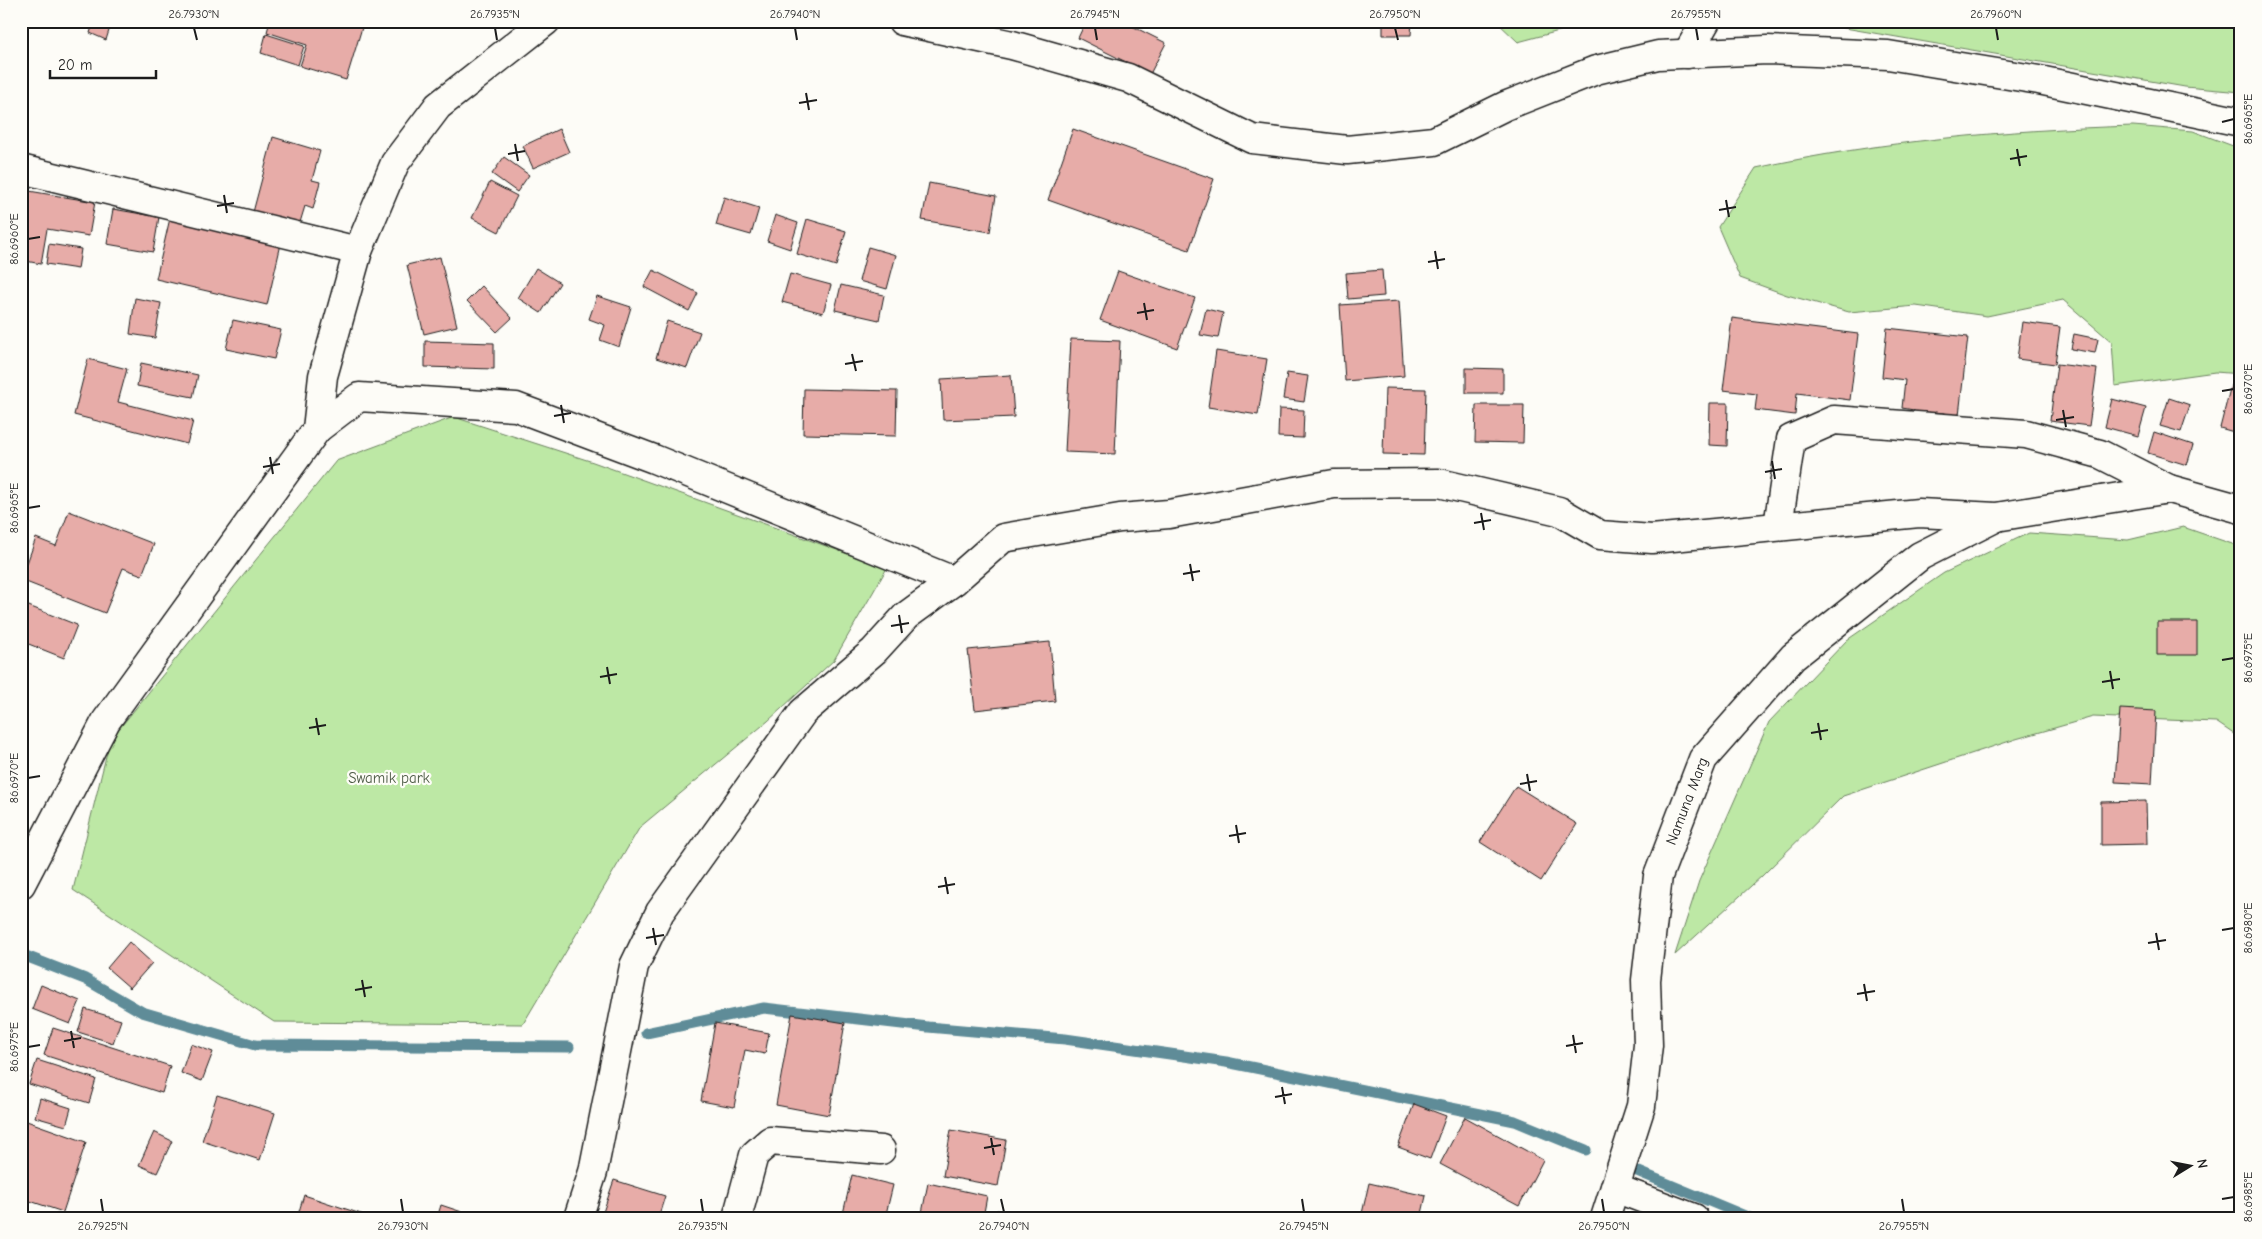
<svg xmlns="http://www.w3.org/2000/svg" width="2262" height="1239" viewBox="0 0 2262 1239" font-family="'Comic Neue',sans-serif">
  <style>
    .green { fill: #bde8a5; stroke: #6c8260 }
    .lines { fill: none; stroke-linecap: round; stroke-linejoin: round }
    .stream { stroke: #5e8c98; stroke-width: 11 }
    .building { fill: #e7aca8; stroke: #1c1c1c }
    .minor-casing { stroke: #1c1c1c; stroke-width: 31 }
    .tertiary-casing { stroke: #1c1c1c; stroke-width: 31 }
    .secondary-casing { stroke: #1c1c1c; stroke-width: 31 }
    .primary-casing { stroke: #1c1c1c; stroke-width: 31 }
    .minor { stroke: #fdfcf7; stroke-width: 28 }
    .tertiary { stroke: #fdfcf7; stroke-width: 28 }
    .secondary { stroke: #fdfcf7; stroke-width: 28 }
    .primary { stroke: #fdfcf7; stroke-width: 28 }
    .ticks { fill: none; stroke: #1c1c1c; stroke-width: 2 }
    .labels { text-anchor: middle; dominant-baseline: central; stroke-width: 4.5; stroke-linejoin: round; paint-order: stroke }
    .park-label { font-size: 15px; fill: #4c5945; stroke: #fdfcf7 }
    .street-label { font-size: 15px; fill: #1c1c1c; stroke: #fdfcf7 }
    .neatline { fill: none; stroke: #1c1c1c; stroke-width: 2 }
    .ticks-label { font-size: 12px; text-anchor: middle; fill: #1c1c1c }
  </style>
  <rect width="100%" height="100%" fill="#fdfcf7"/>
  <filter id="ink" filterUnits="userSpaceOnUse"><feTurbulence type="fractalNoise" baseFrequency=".02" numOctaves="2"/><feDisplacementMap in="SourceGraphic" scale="10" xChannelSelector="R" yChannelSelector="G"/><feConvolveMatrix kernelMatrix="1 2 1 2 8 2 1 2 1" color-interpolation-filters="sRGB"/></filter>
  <g filter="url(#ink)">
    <path class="green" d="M 1496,21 L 1575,21 L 1563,30 L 1518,42 Z
      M 1817,21 L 2241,21 L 2241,92 L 2185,87 L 1816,23 Z
      M 2133,126 L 2193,131 L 2241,149 L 2241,374 L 2215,372 L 2115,386 L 2112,342 L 2063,300 L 1987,316 L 1916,306 L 1849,312 L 1787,295 L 1740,278 L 1718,227 L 1756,168 C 1880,141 2006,130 2133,126 Z
      M 454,417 L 593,462 L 887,568 L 834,660 L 768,721 L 640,827 L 523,1024 L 274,1022 L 73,890 L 110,740 L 336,461 Z
      M 2183,527 L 2241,547 L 2241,739 L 2216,722 L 2093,717 L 2016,739 L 1843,796 L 1762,876 L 1675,955 L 1699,881 L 1769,722 L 1847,640 L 1944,573 L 2029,533 L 2128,540 Z"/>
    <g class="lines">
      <path class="stream" d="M 23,955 L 85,979 L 142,1012 L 255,1045 L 569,1047
        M 646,1033 L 764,1008 L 928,1027 L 1065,1039 L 1226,1062 L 1515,1121 L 1586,1150
        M 1632,1169 L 1750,1218"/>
    </g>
    <path class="building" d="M 94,21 L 112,21 L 106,40 L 90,33 Z
      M 270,21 L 364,21 L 346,80 L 300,66 L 307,45 L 267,32 Z
      M 1086,21 L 1122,21 L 1166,43 L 1150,74 L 1078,38 Z
      M 1383,21 L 1412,21 L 1411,35 L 1383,35 Z
      M 266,34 L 304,46 L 298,65 L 261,53 Z
      M 559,129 L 569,152 L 533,168 L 523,146 Z
      M 1073,129 L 1214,179 L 1189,250 L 1048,200 Z
      M 273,137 L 320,151 L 312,180 L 320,182 L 313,209 L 305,206 L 298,229 L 252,216 Z
      M 504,157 L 529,175 L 517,192 L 492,174 Z
      M 490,182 L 517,196 L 499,232 L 472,218 Z
      M 929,183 L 996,196 L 990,232 L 922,220 Z
      M 23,190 L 95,202 L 89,236 L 47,229 L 41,264 L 21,260 Z
      M 724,197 L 759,208 L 751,235 L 716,225 Z
      M 113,209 L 159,217 L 153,252 L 107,244 Z
      M 775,215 L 798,223 L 790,249 L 767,241 Z
      M 170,218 L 281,244 L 267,305 L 156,279 Z
      M 807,219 L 846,231 L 836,266 L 797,254 Z
      M 49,244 L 81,249 L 78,269 L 46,264 Z
      M 868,247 L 896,255 L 887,289 L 859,281 Z
      M 440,257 L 457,326 L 424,334 L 407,265 Z
      M 536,268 L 560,283 L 541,313 L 518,298 Z
      M 653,270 L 698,293 L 689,311 L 644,287 Z
      M 1382,270 L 1384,296 L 1348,299 L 1346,273 Z
      M 1118,271 L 1195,298 L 1177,348 L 1100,320 Z
      M 790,274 L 831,285 L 823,313 L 782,302 Z
      M 841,285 L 884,295 L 879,320 L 835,310 Z
      M 482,286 L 512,318 L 497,332 L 467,301 Z
      M 597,296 L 631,307 L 619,347 L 600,340 L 605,325 L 589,319 Z
      M 135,298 L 161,303 L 155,338 L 130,334 Z
      M 1399,301 L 1404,376 L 1345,381 L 1340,305 Z
      M 1206,309 L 1223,313 L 1218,338 L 1200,335 Z
      M 1732,318 L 1858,334 L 1850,400 L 1797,393 L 1795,415 L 1755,410 L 1757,394 L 1723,390 Z
      M 233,320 L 281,330 L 274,359 L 226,349 Z
      M 667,321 L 700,332 L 687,368 L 656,358 Z
      M 2022,322 L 2060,327 L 2055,364 L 2017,359 Z
      M 1887,328 L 1968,337 L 1959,415 L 1935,412 L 1933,425 L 1912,423 L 1914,410 L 1902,408 L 1905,380 L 1882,377 Z
      M 2074,334 L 2098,339 L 2095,353 L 2071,349 Z
      M 1071,339 L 1120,341 L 1115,454 L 1065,452 Z
      M 425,341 L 494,343 L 494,369 L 425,367 Z
      M 1216,351 L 1267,359 L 1258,415 L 1208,407 Z
      M 88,359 L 127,369 L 118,402 L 193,421 L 187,444 L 74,415 Z
      M 141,363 L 198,375 L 193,397 L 137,386 Z
      M 2057,364 L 2097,369 L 2089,426 L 2050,421 Z
      M 1466,368 L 1503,369 L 1503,393 L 1466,393 Z
      M 1287,373 L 1308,376 L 1304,402 L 1283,399 Z
      M 1011,375 L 1014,417 L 943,420 L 941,379 Z
      M 2231,385 L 2241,387 L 2241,434 L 2220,428 Z
      M 1385,388 L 1426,389 L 1424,455 L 1383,454 Z
      M 804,389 L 897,391 L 896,436 L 803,434 Z
      M 2169,398 L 2190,405 L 2181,432 L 2160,426 Z
      M 2112,399 L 2146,408 L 2138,436 L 2105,427 Z
      M 1710,403 L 1728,403 L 1727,446 L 1709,445 Z
      M 1476,405 L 1524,405 L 1523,443 L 1475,442 Z
      M 1279,409 L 1304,410 L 1303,438 L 1278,437 Z
      M 2154,432 L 2193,445 L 2187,465 L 2148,453 Z
      M 69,511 L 154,544 L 142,575 L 123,568 L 105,613 L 21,580 L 36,538 L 56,546 Z
      M 21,603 L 77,625 L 64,658 L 21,641 Z
      M 2157,622 L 2197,622 L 2197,655 L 2157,655 Z
      M 1050,642 L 1055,701 L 975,710 L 968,650 Z
      M 2120,709 L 2156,711 L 2152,784 L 2115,782 Z
      M 1516,786 L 1577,824 L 1541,881 L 1480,842 Z
      M 2146,801 L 2147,844 L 2101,845 L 2101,802 Z
      M 129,942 L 152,963 L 130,988 L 107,968 Z
      M 41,985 L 80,1001 L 70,1024 L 32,1009 Z
      M 85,1009 L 121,1020 L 113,1043 L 78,1032 Z
      M 792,1014 L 845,1023 L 829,1115 L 776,1105 Z
      M 715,1023 L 769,1033 L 765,1054 L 745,1050 L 734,1107 L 701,1101 Z
      M 53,1028 L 170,1066 L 162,1093 L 44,1055 Z
      M 191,1044 L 213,1052 L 202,1081 L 181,1073 Z
      M 37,1060 L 96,1079 L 89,1103 L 29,1084 Z
      M 217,1095 L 275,1113 L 260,1160 L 202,1141 Z
      M 40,1098 L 71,1108 L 66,1126 L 35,1117 Z
      M 1414,1104 L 1446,1116 L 1430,1159 L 1398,1147 Z
      M 1465,1117 L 1543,1160 L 1519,1206 L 1440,1164 Z
      M 21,1119 L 86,1142 L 63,1212 L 21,1198 Z
      M 951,1130 L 1006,1140 L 998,1186 L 943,1176 Z
      M 154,1132 L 172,1141 L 157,1173 L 139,1165 Z
      M 852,1175 L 893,1185 L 885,1218 L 842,1218 Z
      M 614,1180 L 665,1196 L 658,1218 L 601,1218 Z
      M 928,1183 L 987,1196 L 983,1218 L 921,1218 Z
      M 1369,1183 L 1426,1196 L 1421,1218 L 1361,1218 Z
      M 304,1195 L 373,1218 L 297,1218 Z
      M 441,1205 L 480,1218 L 437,1218 Z
      M 997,1210 L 1037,1218 L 995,1218 Z"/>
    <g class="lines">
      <defs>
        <g id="minor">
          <path d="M 1687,54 L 1706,21"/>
          <path d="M 21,169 L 358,251"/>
          <path d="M 1778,526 L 1791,439 L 1834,420 L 2026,434 L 2100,454 L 2169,489"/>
          <path d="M 1615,1188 L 1694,1218"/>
          <path d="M 578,1218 L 593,1172 L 634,966 L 660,912 L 803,712 L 874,651 L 906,616 L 954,581 L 1003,538 L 1120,518 L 1169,514 L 1334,484 L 1439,483 L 1559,511 L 1600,535 L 1652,539 L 1919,513 L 1996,517 L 2169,489 L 2241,509"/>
          <path d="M 737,1218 L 754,1155 L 770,1141 L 881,1150"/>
          <path id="s1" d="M 1605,1218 L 1641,1106 L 1648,1045 L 1646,980 L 1658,876 L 1703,759 L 1793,657 L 1920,556 L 1995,518"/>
        </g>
        <path id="tertiary" d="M 317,429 L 359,397 L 516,407 L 654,459 L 954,581"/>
        <path id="secondary" d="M 902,21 L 1012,45 L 1128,78 L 1252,139 L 1347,150 L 1434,141 L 1505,106 L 1596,70 L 1658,55 L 1767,50 L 1888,55 L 2039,80 L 2241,122"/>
        <path id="primary" d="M 21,884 L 106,721 L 317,429 L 323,376 L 358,251 L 395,163 L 438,106 L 546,21"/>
      </defs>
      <use href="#minor" class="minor-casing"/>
      <use href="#tertiary" class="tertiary-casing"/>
      <use href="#secondary" class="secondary-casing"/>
      <use href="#primary" class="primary-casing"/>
      <use href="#minor" class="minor"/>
      <use href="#tertiary" class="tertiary"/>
      <use href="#secondary" class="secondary"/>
      <use href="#primary" class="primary"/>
    </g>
  </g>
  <path class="ticks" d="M 194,28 L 197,40M 495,28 L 497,40M 795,28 L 797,40M 1095,28 L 1097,40M 1395,28 L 1398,40M 1696,28 L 1698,40M 1996,28 L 1998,40M 806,93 L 809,110M 799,103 L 817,100M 2222,122 L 2234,119M 515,144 L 518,161M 2017,149 L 2020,166M 508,154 L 525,151M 2010,159 L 2027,156M 224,195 L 227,213M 1726,200 L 1729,217M 217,206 L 234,203M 1719,210 L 1736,207M 28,239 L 40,237M 1435,251 L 1438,269M 1428,262 L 1445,259M 1144,303 L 1147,320M 1137,313 L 1154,310M 852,354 L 856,371M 845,364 L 863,361M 2222,391 L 2234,389M 561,405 L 564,423M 2063,410 L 2066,427M 554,416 L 571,413M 2056,420 L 2074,417M 270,457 L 273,474M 1772,461 L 1775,479M 263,467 L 280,464M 1765,472 L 1782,469M 28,508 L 40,506M 1481,513 L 1484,530M 1474,523 L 1491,520M 1190,564 L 1193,581M 1183,574 L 1200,571M 899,615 L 902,633M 891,626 L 909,623M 2222,660 L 2234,658M 607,667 L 610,684M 2110,671 L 2113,689M 600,677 L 617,674M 2102,682 L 2120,679M 316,718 L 319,735M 1818,723 L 1821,740M 309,728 L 326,725M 1811,733 L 1828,730M 1527,774 L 1530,791M 28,778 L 40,776M 1520,784 L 1537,781M 1236,825 L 1239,843M 1229,836 L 1246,833M 945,877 L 948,894M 938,887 L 955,884M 653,928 L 656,945M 2222,930 L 2234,928M 2156,933 L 2159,950M 646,938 L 664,935M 2148,943 L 2166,940M 362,980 L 365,997M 1864,984 L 1867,1001M 355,990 L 372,987M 1857,994 L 1875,991M 71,1031 L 74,1048M 1573,1035 L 1576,1053M 64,1041 L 81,1038M 1566,1046 L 1583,1043M 28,1047 L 40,1045M 1282,1087 L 1285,1104M 1275,1097 L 1292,1094M 991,1138 L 994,1155M 984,1148 L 1001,1145M 101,1199 L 103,1212M 401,1199 L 403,1212M 701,1199 L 703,1212M 1001,1199 L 1004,1212M 1302,1199 L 1304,1212M 1602,1199 L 1604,1212M 1902,1199 L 1904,1212M 2222,1199 L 2234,1197"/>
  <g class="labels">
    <g class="park-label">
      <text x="389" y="778">Swamik park</text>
    </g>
    <g class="street-label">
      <text stroke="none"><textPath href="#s1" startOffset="429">Namuna Marg</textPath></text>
    </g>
  </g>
  <rect width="2262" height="1239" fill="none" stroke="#fdfcf7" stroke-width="55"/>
  <g transform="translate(2190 1166) rotate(80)" stroke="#fdfcf7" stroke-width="4" paint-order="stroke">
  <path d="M0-4L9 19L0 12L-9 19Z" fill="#1c1c1c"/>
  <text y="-8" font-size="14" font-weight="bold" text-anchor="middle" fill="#1c1c1c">N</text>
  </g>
  <path d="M50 70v8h106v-8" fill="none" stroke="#1c1c1c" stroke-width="2.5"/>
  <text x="58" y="70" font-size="15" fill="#1c1c1c" stroke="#fdfcf7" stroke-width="4" paint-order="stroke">20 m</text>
  <rect x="28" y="28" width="2206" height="1184" class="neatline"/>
  <g class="ticks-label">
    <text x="194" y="18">26.7930°N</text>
    <text x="495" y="18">26.7935°N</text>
    <text x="795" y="18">26.7940°N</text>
    <text x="1095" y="18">26.7945°N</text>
    <text x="1395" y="18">26.7950°N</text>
    <text x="1696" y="18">26.7955°N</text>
    <text x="1996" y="18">26.7960°N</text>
    <text transform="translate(2248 119) rotate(-90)" y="4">86.6965°E</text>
    <text transform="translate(14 239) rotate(-90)" y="4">86.6960°E</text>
    <text transform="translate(2248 389) rotate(-90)" y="4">86.6970°E</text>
    <text transform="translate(14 508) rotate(-90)" y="4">86.6965°E</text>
    <text transform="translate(2248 658) rotate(-90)" y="4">86.6975°E</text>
    <text transform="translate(14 778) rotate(-90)" y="4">86.6970°E</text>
    <text transform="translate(2248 928) rotate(-90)" y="4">86.6980°E</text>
    <text transform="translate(14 1047) rotate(-90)" y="4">86.6975°E</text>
    <text transform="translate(2248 1197) rotate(-90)" y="4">86.6985°E</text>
    <text x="103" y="1230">26.7925°N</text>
    <text x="403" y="1230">26.7930°N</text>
    <text x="703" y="1230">26.7935°N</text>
    <text x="1004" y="1230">26.7940°N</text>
    <text x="1304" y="1230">26.7945°N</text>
    <text x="1604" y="1230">26.7950°N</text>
    <text x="1904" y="1230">26.7955°N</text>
  </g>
</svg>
